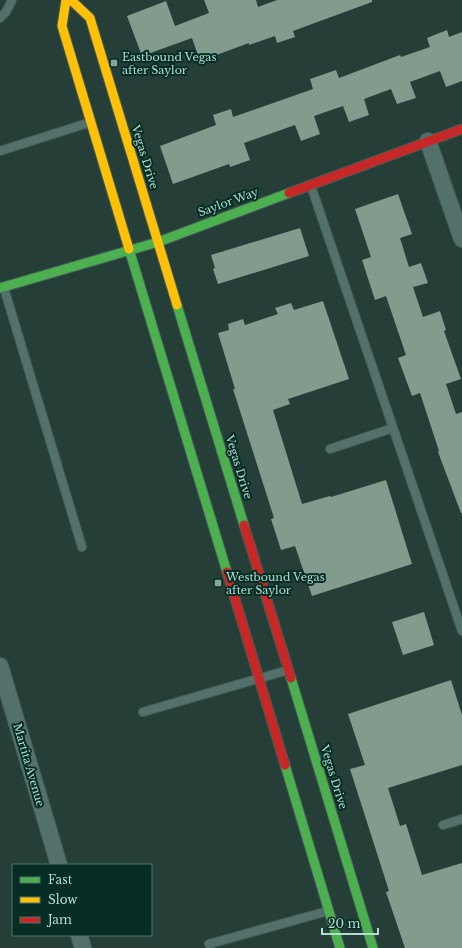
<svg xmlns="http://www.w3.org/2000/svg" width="462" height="948" viewBox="0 0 462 948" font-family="'Libre Baskerville',serif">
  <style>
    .building { fill: #819b8e }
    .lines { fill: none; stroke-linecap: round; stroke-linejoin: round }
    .lane-casing { stroke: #455d56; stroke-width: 10 }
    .street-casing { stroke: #455d56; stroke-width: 18 }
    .fast-casing { stroke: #455d56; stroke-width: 11 }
    .slow-casing { stroke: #455d56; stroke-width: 11 }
    .jam-casing { stroke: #455d56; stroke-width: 11 }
    .lane { stroke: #53716a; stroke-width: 8 }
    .street { stroke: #53716a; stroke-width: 16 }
    .fast { stroke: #4caf50; stroke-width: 9 }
    .slow { stroke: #ffc107; stroke-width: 9 }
    .jam { stroke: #c62828; stroke-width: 9 }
    .poi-dot { fill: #82a69b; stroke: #062e25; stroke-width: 1.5 }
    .labels { text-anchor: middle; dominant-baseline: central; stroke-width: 4; stroke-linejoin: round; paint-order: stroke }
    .poi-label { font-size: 11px; fill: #b4ddd1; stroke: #062e25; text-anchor: start }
    .street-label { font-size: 11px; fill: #b4ddd1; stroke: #062e25 }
  </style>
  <rect width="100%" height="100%" fill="#253f38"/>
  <path class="building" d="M 204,0 L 256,0 L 258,7 L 277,0 L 372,0 L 372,2 L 293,31 L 295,37 L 277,43 L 275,36 L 249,45 L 249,43 L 200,61 L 192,38 L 142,56 L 127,16 L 166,1 L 175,26 L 209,13 Z
    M 447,30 L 449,37 L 462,32 L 462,81 L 446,87 L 440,71 L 410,82 L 416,98 L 397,104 L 391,89 L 364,99 L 369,115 L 349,122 L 343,106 L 314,116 L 320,134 L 301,141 L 295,125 L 244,143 L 250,160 L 230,167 L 229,164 L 173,184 L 160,146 L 216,125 L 213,115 L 231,109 L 233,117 L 313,89 L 310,79 L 336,70 L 339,78 L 400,55 L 401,57 L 430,47 L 427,38 Z
    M 398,194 L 412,234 L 400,238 L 409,267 L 421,263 L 428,283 L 413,287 L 423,317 L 440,311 L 446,330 L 444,331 L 461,379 L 446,384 L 456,414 L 462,412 L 462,513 L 461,513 L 438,452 L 439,451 L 420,393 L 412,396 L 398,358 L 406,355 L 386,296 L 375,300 L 362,260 L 371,257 L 355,209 Z
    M 300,228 L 309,256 L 218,284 L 213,269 L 215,268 L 211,255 Z
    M 323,301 L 349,379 L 288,399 L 290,404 L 273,410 L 302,504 L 330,496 L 331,497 L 386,480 L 412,564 L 312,596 L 295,546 L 281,550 L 271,519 L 274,518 L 233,389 L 235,389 L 218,333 L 229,330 L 228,324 L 243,319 L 245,325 L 278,314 L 275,308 L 291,303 L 294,310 Z
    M 424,612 L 434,645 L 403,655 L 392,622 Z
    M 451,680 L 462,715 L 462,765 L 388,788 L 400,826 L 406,824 L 422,875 L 462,863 L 462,948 L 405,948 L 386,892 L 389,891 L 350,769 L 365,765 L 348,714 Z"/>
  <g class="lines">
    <defs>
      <path id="lane" d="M 0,18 L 6,12 L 12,0
        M 0,151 L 91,122
        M 311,186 L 462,631
        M 4,288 L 82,547
        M 330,449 L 393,428
        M 143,712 L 288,670
        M 443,825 L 462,819
        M 209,944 L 328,911"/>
      <path id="street" d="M 428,141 L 462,239
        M 0,666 L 59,865
        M 79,935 L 83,948"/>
      <path id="fast" d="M 129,249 L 227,572
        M 0,288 L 158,242 L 289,193
        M 177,305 L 244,525
        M 291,678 L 373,948
        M 285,765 L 340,948"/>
      <path id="slow" d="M 66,0 L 62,26 L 129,249
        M 71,0 L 90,18 L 177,305"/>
      <path id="jam" d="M 289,193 L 462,129
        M 244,525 L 291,678
        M 227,572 L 285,765"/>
    </defs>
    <use href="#lane" class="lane-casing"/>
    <use href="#street" class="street-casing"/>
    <use href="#fast" class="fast-casing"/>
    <use href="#slow" class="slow-casing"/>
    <use href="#jam" class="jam-casing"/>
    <use href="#lane" class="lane"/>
    <use href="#street" class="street"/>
    <use href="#fast" class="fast"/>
    <use href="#slow" class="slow"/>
    <use href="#jam" class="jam"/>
  </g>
  <g class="poi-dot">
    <rect x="110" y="59" width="8" height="8" rx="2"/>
    <rect x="214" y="579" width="8" height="8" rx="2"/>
  </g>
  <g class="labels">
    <g class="poi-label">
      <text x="122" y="57">Eastbound Vegas<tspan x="122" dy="13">after Saylor</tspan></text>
      <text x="226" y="577">Westbound Vegas<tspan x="226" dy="13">after Saylor</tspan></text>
    </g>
    <g class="street-label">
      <text transform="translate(145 157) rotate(73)">Vegas Drive</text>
      <text transform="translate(228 202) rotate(-20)">Saylor Way</text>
      <text transform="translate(239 467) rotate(73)">Vegas Drive</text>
      <text transform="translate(29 765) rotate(74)">Martita Avenue</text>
      <text transform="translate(334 777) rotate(73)">Vegas Drive</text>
    </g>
  </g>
  <rect x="12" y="864" width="140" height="72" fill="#062e25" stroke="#4c746a"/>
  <rect x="20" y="877" width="20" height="6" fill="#4caf50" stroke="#4c746a"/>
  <text x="48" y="884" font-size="12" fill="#b4ddd1">Fast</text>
  <rect x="20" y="897" width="20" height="6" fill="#ffc107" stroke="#4c746a"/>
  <text x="48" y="904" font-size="12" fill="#b4ddd1">Slow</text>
  <rect x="20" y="917" width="20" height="6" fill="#c62828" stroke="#4c746a"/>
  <text x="48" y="924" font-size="12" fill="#b4ddd1">Jam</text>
  <path d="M322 928v6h56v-6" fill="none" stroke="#b4ddd1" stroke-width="2"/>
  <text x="328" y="928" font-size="12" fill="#b4ddd1" stroke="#062e25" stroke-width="3" paint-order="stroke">20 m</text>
</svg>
